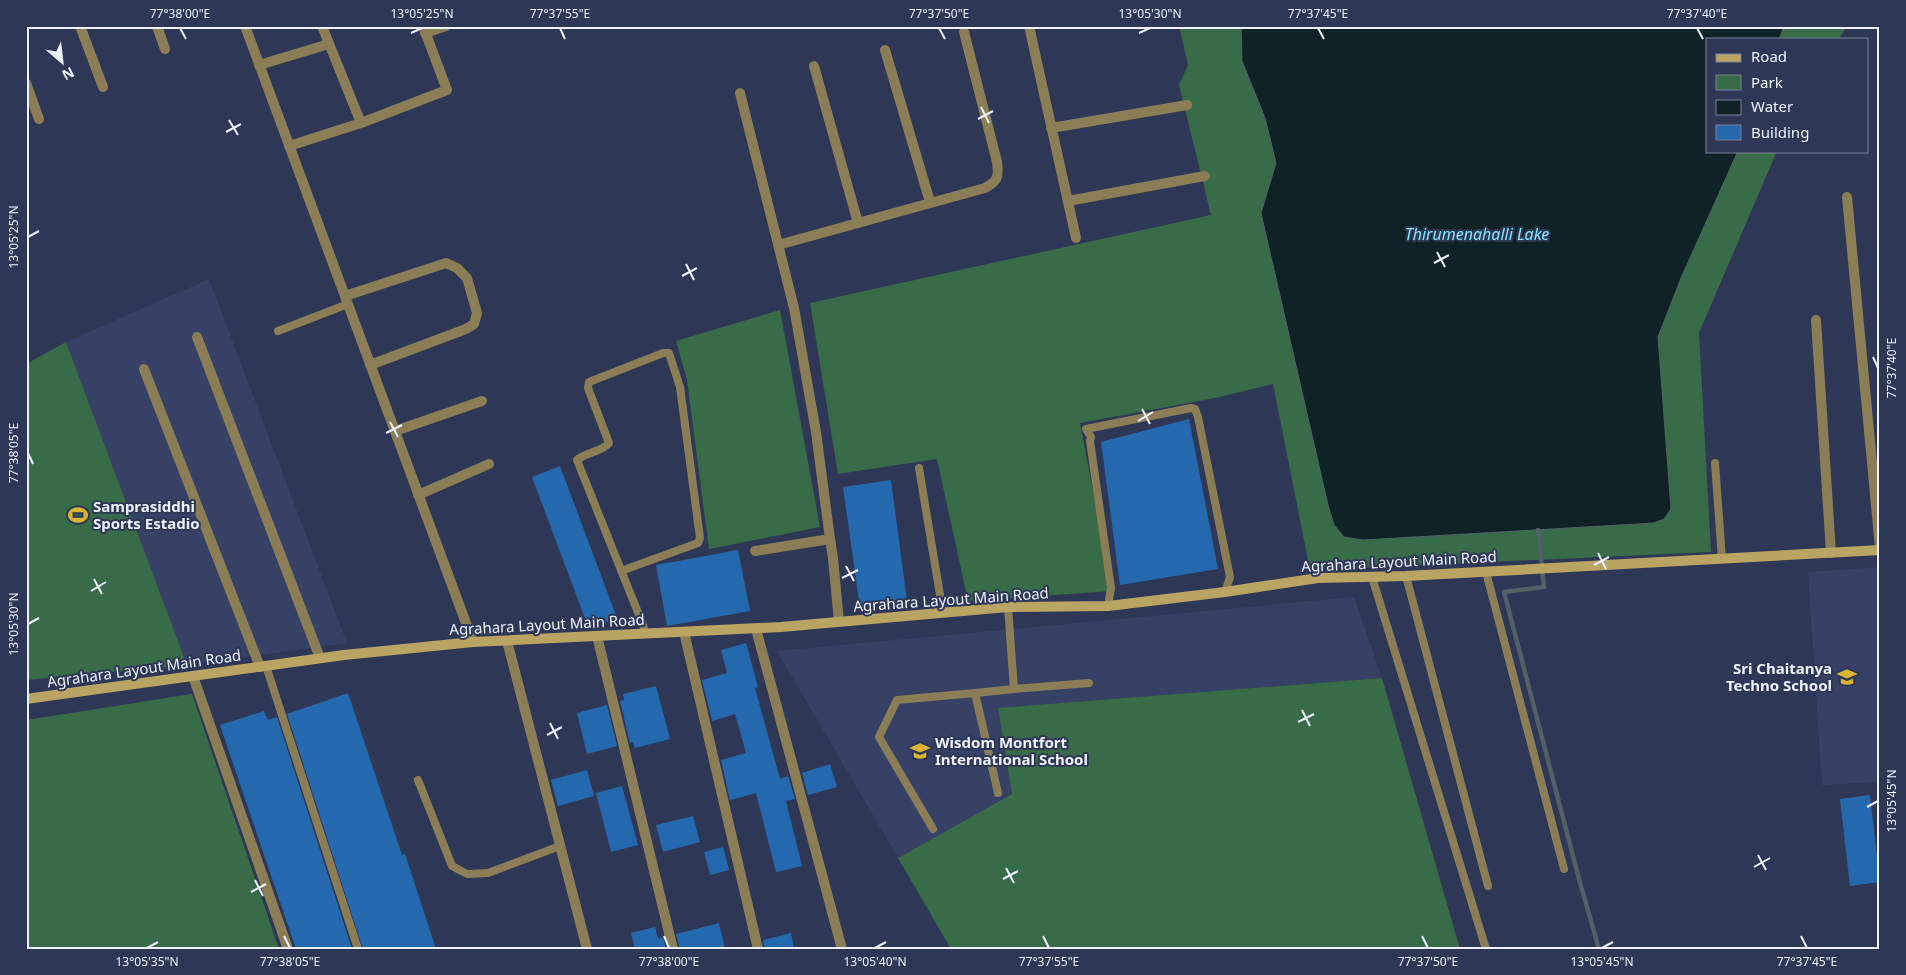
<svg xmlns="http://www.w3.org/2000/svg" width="1906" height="975" viewBox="0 0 1906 975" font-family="'Noto Sans',sans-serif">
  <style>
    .built { fill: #374165 }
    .green { fill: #386b47 }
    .water { fill: #0f2226; stroke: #526067 }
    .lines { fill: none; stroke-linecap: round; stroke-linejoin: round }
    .stream { stroke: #526067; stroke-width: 4.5 }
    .building { fill: #2469ad }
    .lane { stroke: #8b7e56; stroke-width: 8 }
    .street { stroke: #8b7e56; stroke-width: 10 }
    .secondary { stroke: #b9a464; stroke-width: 10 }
    .ticks { fill: none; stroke: #eef2fe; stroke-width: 2 }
    .labels { text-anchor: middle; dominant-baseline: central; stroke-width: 4; stroke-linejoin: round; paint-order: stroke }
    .poi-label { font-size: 15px; font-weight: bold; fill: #eef2fe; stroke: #2e3756; text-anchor: start }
    .street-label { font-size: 15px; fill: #eef2fe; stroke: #2e3756 }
    .water-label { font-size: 16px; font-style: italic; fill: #85e6f9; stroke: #2e3756 }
    .neatline { fill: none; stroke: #eef2fe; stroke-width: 2 }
    .ticks-label { font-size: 12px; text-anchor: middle; fill: #eef2fe }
  </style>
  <rect width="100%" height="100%" fill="#2e3756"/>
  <path class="built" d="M 209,279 L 347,643 L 187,665 L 66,342 Z
    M 1880,567 L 1880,782 L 1822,785 L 1808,572 Z
    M 1354,597 L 1382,678 L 998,708 L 1012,794 L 898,858 L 777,651 Z"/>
  <path class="green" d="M 1179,26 L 1847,26 L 1839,39 L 1707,39 L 1707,151 L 1777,151 L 1699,333 L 1711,552 L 1310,570 L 1273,384 L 1215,398 L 1080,423 L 1112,591 L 968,601 L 937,459 L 838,474 L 810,303 L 1211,215 L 1179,85 L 1188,65 Z
    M 780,310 L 820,527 L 709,549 L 687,380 L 676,341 Z
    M 66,342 L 187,665 L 26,680 L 26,364 Z
    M 1382,678 L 1460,949 L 951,949 L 898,858 L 1012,794 L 998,708 Z
    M 192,694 L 279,949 L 26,949 L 26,720 Z"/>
  <path class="water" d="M 1241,26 L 1784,26 L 1779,39 L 1707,39 L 1707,151 L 1738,151 L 1681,278 L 1658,337 L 1671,509 L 1664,519 L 1654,523 L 1363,540 L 1344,537 L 1334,525 L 1328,505 L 1261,213 L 1276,163 L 1265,118 L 1242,61 Z"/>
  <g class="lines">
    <path class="stream" d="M 1538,530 L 1544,587 L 1504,592 L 1579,879 L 1599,949"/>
  </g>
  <path class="building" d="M 1189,419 L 1218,569 L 1120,585 L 1101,442 Z
    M 560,466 L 617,618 L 589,629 L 532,477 Z
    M 891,480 L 907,601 L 860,608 L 843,487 Z
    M 738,550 L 750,611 L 667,626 L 656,565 Z
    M 746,643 L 758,687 L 755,688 L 780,779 L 788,776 L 795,799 L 786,801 L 802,866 L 776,872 L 756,793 L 730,800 L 721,760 L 746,753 L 735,714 L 712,721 L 702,680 L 727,673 L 721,650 Z
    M 656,686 L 670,739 L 635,748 L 633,742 L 630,743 L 620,701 L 624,700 L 623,694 Z
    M 348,693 L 402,855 L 405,854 L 436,949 L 363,949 L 287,714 Z
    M 607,705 L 617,746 L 587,754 L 577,713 Z
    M 264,711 L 268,720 L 277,717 L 352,949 L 296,949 L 220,725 Z
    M 830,764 L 837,787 L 808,795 L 802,773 Z
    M 587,770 L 594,796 L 558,806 L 551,780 Z
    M 622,786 L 638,845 L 611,852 L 596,793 Z
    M 1870,795 L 1880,882 L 1850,886 L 1840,799 Z
    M 693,816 L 700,842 L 663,852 L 656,825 Z
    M 723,847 L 729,870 L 710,875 L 704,852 Z
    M 719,923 L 725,949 L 680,949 L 676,934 Z
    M 655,927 L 658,939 L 663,937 L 666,949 L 635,949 L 631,933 Z
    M 791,933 L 794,949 L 765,949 L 763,940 Z"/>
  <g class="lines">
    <path class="lane" d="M 278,331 L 348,304
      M 1715,463 L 1722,559
      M 919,468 L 943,613
      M 621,571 L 698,543 L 700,538 L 680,387 L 669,353 L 663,353 L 589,382 L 588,388 L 609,443 C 602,452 586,452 577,460 L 643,625 L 646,634
      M 1486,572 L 1564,869
      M 1406,576 L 1488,886
      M 1372,577 L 1486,949
      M 1108,606 L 1111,588 L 1090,441 L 1091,437 L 1086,429 L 1191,408 L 1195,409 L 1198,417 L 1230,577 L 1225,592
      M 266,666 L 358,949
      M 1014,689 L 1089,683
      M 418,780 L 452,866 L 467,874 L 488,873 L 560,846
      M 998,793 L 975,693 L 1014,689 L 1008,607
      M 933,829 L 879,737 L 897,700 L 975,693"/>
    <path class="street" d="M 80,26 L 103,87
      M 157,26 L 165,49
      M 245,26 L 473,642
      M 322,26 L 361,123
      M 1029,26 L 1076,238
      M 425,33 L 446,26
      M 885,50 L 930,202
      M 259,65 L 329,44
      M 814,66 L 858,223
      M 26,83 L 39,119
      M 740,93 L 794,308 L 816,432 L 830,539
      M 1051,128 L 1187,105
      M 289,146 L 361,123 L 447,90 L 423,26
      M 1847,197 L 1880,548
      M 1068,201 L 1205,176
      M 778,245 L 985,188 C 998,181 999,177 997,162 L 964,32
      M 345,296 L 446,263 L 457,268 L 467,278 L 477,313 L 474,324 L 466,329 L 370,365
      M 1816,320 L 1831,553
      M 197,337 L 320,658
      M 144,369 L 260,667
      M 395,431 L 482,401
      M 418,495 L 489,464
      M 755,551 L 830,539 L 833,558 L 839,622
      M 756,629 L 842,949
      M 684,632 L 758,949
      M 597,636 L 673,949
      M 507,641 L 587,949
      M 193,676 L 288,949"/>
    <path class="secondary" d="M 26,699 L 344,655 L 473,642 L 781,627 L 1008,607 L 1108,606 L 1225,592 L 1318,578 L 1406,576 L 1880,550"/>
  </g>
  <path class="ticks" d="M 180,28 L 186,39M 560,28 L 565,39M 939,28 L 945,39M 1318,28 L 1324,39M 1697,28 L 1703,39M 411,33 L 422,28M 1139,33 L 1150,28M 981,107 L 989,123M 978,119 L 993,111M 229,120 L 238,135M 226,132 L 241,124M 28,237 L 39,231M 1437,252 L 1445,267M 1434,263 L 1449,255M 686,264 L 694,280M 682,276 L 697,268M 1873,357 L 1878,368M 1142,409 L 1150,424M 1138,421 L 1153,412M 390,422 L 398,437M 386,433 L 402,425M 28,453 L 33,464M 1598,553 L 1606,569M 1594,565 L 1609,557M 846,566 L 854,581M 842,578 L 858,570M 94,579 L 102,594M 91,591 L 106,582M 28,624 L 39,618M 1302,710 L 1310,726M 1298,722 L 1314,714M 550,723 L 558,739M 547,735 L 562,727M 1867,807 L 1878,801M 1758,855 L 1766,870M 1754,867 L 1770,858M 1006,868 L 1014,883M 1003,879 L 1018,871M 255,880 L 263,896M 251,892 L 266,884M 284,936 L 290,948M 664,936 L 669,948M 1043,936 L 1049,948M 1422,936 L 1428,948M 1801,936 L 1807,948M 147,948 L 158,942M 875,948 L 886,942M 1602,948 L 1613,942"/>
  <defs>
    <symbol id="stadium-bare" viewBox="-9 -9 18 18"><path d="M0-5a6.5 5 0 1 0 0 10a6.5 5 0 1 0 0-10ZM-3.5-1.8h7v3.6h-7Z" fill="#d9b334" stroke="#2e3756" stroke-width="2.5" paint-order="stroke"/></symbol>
    <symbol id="school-bare" viewBox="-9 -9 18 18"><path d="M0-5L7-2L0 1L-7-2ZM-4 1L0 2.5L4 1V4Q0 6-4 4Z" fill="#d9b334" stroke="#2e3756" stroke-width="2.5" paint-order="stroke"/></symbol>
  </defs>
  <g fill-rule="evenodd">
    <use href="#stadium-bare" x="64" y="501" width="28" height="28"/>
    <use href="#school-bare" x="1833" y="663" width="28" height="28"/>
    <use href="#school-bare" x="906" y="737" width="28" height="28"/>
  </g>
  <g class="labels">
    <g class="poi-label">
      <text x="93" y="506">Samprasiddhi<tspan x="93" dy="17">Sports Estadio</tspan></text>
      <text x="1832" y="668" text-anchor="end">Sri Chaitanya<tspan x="1832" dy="17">Techno School</tspan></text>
      <text x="935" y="742">Wisdom Montfort<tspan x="935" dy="17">International School</tspan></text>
    </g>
    <g class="street-label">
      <text transform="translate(1399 561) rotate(-3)">Agrahara Layout Main Road</text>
      <text transform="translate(951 599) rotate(-4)">Agrahara Layout Main Road</text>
      <text transform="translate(547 624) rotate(-3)">Agrahara Layout Main Road</text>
      <text transform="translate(144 668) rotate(-8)">Agrahara Layout Main Road</text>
    </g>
    <g class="water-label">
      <text x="1477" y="234">Thirumenahalli Lake</text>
    </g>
  </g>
  <rect width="1906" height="975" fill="none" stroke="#2e3756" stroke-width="55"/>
  <rect x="1706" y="38" width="162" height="115" fill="#2e3756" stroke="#7b8299"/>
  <rect x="1716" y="54" width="25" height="8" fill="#b9a464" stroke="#7b8299"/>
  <text x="1751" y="62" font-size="15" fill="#eef2fe">Road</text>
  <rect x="1716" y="75" width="25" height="15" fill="#386b47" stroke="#7b8299"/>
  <text x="1751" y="88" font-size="15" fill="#eef2fe">Park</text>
  <rect x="1716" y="100" width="25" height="15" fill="#0f2226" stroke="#7b8299"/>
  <text x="1751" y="112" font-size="15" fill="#eef2fe">Water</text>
  <rect x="1716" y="125" width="25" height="15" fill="#2469ad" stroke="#7b8299"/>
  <text x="1751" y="138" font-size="15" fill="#eef2fe">Building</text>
  <g transform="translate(62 62) rotate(152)" stroke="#2e3756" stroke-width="4" paint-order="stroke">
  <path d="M0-4L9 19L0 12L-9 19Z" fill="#eef2fe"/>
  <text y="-8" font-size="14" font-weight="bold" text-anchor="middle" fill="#eef2fe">N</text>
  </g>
  <rect x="28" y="28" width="1850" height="920" class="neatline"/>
  <g class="ticks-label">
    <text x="180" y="18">77°38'00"E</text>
    <text x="422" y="18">13°05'25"N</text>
    <text x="560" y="18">77°37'55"E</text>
    <text x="939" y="18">77°37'50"E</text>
    <text x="1150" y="18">13°05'30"N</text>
    <text x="1318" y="18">77°37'45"E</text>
    <text x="1697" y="18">77°37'40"E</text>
    <text transform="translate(14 237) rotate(-90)" y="4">13°05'25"N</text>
    <text transform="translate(1892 368) rotate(-90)" y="4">77°37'40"E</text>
    <text transform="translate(14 453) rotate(-90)" y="4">77°38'05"E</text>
    <text transform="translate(14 624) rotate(-90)" y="4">13°05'30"N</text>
    <text transform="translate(1892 801) rotate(-90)" y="4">13°05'45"N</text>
    <text x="147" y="966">13°05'35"N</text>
    <text x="290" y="966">77°38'05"E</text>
    <text x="669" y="966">77°38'00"E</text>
    <text x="875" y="966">13°05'40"N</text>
    <text x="1049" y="966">77°37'55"E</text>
    <text x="1428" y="966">77°37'50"E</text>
    <text x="1602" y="966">13°05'45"N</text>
    <text x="1807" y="966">77°37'45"E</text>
  </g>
</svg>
